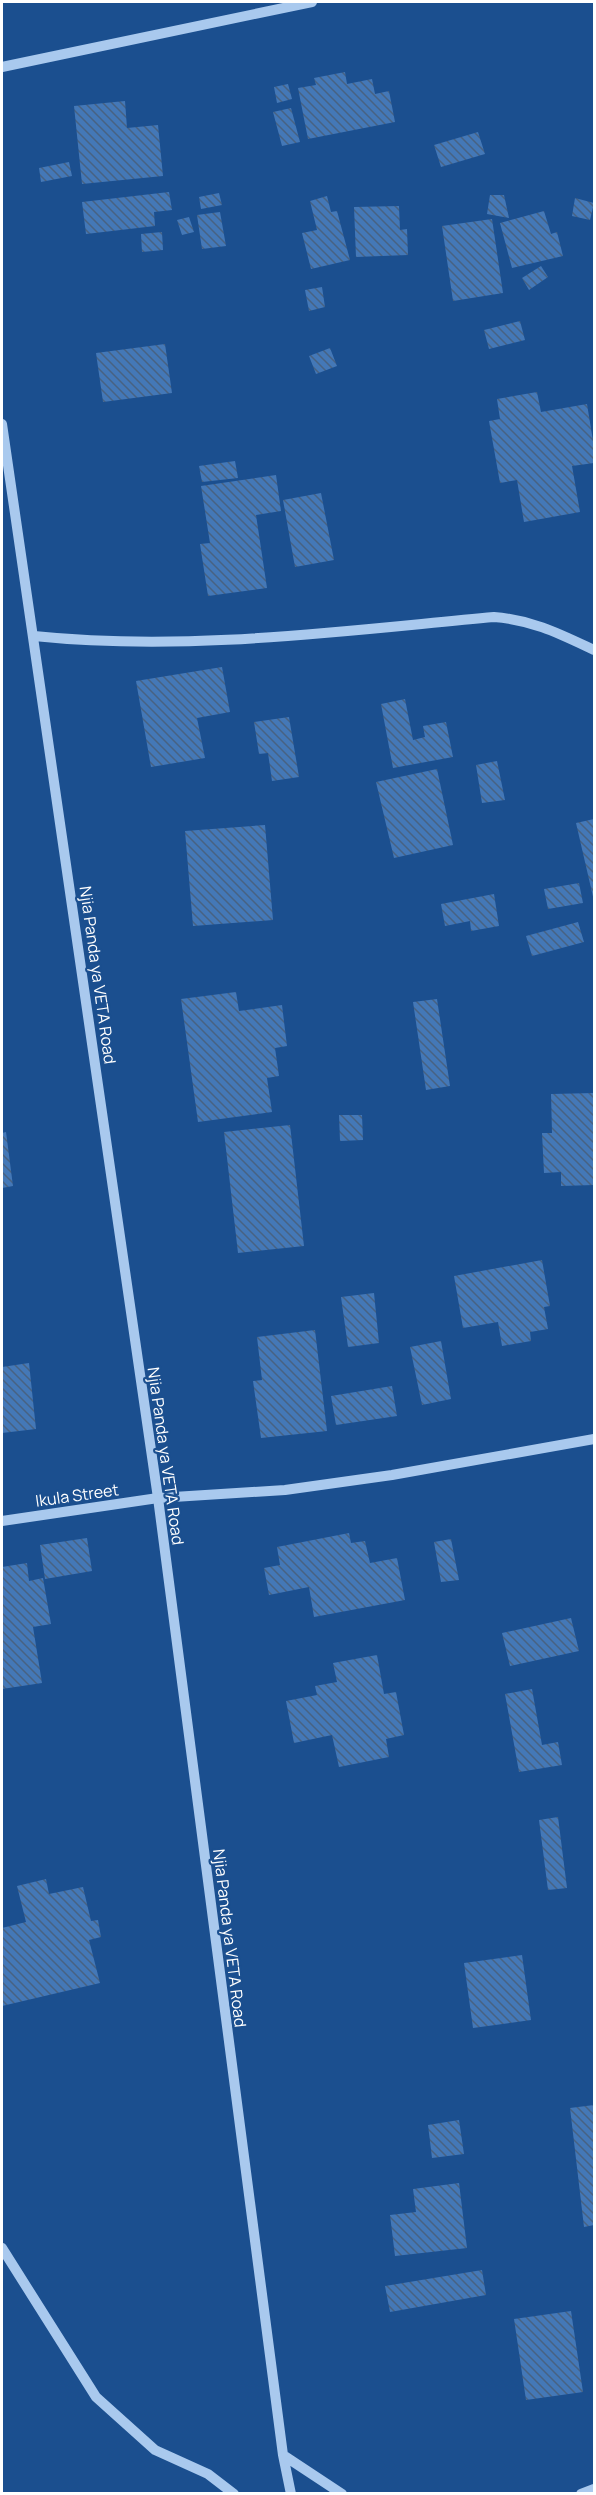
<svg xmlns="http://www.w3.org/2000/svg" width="596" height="2495" viewBox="0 0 596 2495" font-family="Manrope,sans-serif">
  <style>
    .building { fill: url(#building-back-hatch) }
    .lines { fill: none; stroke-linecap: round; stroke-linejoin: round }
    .minor { stroke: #a9c9ee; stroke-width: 10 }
    .labels { text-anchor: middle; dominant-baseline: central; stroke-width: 4.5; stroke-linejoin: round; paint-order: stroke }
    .street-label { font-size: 16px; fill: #fff; stroke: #1b4f8f }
  </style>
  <defs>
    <pattern id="building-back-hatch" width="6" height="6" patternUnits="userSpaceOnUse" patternTransform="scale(1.5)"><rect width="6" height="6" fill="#4478b7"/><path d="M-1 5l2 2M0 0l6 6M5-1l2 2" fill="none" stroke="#486282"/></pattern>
  </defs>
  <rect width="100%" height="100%" fill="#1b4f8f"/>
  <path class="building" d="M 345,72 L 347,84 L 372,79 L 375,94 L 389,91 L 395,122 L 308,139 L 298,88 L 316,85 L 314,78 Z
    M 288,84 L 292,99 L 277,103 L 274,87 Z
    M 125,101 L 127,128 L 158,125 L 163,176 L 82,184 L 74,106 Z
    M 291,108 L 300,142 L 282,146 L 273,112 Z
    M 478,132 L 485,154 L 441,167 L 434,145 Z
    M 69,162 L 72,176 L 41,182 L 39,168 Z
    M 169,192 L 172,210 L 154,212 L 155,226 L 86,234 L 82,202 Z
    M 219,193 L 222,205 L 201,209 L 199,197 Z
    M 490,195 L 504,195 L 509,218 L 487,214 Z
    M 327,196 L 331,212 L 337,211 L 350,260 L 311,269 L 302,233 L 317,230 L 310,201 Z
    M 575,198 L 594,203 L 590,220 L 572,216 Z
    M 399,206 L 400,230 L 407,229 L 408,255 L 356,257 L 354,207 Z
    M 544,211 L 551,234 L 557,232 L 563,256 L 512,268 L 500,223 Z
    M 220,212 L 226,246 L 202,249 L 197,215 Z
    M 189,217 L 194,232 L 182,235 L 177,220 Z
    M 492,219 L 503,293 L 453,301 L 442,226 Z
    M 162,232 L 163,250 L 142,252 L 141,234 Z
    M 541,266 L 548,277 L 529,290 L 522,278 Z
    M 322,287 L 325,307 L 309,311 L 305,290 Z
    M 520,321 L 525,340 L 489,349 L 484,330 Z
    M 165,344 L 172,393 L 103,402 L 96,353 Z
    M 330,348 L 337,366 L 316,374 L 309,356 Z
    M 537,392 L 541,412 L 587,404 L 594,447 L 594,463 L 572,466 L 580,512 L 524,522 L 517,480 L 500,483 L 489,421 L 500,419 L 497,399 Z
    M 235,461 L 238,478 L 202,482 L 199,466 Z
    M 276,475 L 281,511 L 256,515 L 267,588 L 208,596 L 200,544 L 210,543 L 201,486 Z
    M 321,493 L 334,560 L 295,567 L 283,500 Z
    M 222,667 L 230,712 L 197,718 L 205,758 L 151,767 L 136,681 Z
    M 405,699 L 413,740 L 425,737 L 423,726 L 446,722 L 453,757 L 393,768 L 381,704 Z
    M 289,717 L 299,777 L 272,781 L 268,753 L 259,754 L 254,722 Z
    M 497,761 L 505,800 L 482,803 L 476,765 Z
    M 437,769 L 453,845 L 394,858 L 376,782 Z
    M 594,819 L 594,901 L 576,823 Z
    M 265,825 L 273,920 L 193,926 L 185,831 Z
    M 579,883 L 583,903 L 548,909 L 544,889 Z
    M 494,894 L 499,926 L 471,931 L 470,921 L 445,926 L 441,904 Z
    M 578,922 L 584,942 L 532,956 L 526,936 Z
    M 236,992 L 239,1011 L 282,1005 L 287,1046 L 275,1048 L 279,1076 L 267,1078 L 272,1112 L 198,1122 L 181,999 Z
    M 437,999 L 450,1086 L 426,1090 L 413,1002 Z
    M 594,1093 L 594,1185 L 561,1186 L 561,1172 L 544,1173 L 542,1133 L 552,1133 L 551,1094 Z
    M 339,1115 L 362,1115 L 363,1140 L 340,1141 Z
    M 290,1125 L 304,1246 L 238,1253 L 224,1132 Z
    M 6,1132 L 13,1186 L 2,1188 L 2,1133 Z
    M 542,1260 L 550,1306 L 544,1307 L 548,1329 L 530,1332 L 531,1341 L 502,1346 L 498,1322 L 463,1328 L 454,1276 Z
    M 374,1293 L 379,1343 L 348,1347 L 341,1297 Z
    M 315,1330 L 327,1431 L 261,1438 L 253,1381 L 262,1380 L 257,1337 Z
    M 441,1341 L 451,1399 L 422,1405 L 410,1347 Z
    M 29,1363 L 36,1429 L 2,1433 L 2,1367 Z
    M 392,1386 L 397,1416 L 336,1425 L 331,1396 Z
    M 349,1533 L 351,1543 L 365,1541 L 370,1563 L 397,1558 L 405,1600 L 314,1617 L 309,1587 L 269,1595 L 264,1568 L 280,1565 L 277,1547 Z
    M 87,1538 L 92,1571 L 45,1579 L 40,1545 Z
    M 451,1539 L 459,1580 L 441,1582 L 434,1542 Z
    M 27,1563 L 29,1581 L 43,1578 L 51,1624 L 33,1627 L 42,1683 L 2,1689 L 2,1567 Z
    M 571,1618 L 579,1651 L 510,1666 L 502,1633 Z
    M 377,1655 L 384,1694 L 396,1692 L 404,1735 L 386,1739 L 389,1757 L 339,1767 L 332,1735 L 294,1743 L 286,1701 L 317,1695 L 315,1686 L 337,1682 L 333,1663 Z
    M 532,1689 L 542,1745 L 558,1742 L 562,1765 L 519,1772 L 505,1694 Z
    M 558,1817 L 567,1888 L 548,1890 L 539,1820 Z
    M 46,1879 L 49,1894 L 83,1887 L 91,1921 L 98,1920 L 101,1937 L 89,1940 L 100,1983 L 2,2006 L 2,1928 L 26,1922 L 17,1886 Z
    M 522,1955 L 531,2020 L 473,2028 L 464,1963 Z
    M 594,2105 L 594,2225 L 584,2227 L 570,2108 Z
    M 459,2120 L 464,2154 L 432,2158 L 428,2125 Z
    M 459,2183 L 467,2248 L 395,2256 L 390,2215 L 416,2212 L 413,2189 Z
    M 482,2270 L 486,2295 L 390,2312 L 385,2286 Z
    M 571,2311 L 583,2392 L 526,2400 L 514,2319 Z"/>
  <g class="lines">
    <path class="minor" d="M 2,67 L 312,2
      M 2,424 L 158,1498 L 283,2455 L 291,2494
      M 34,636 C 187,652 341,631 494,617 C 533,620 560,634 594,650
      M 2,1521 L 158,1498 L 285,1490 L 392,1475 L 594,1439
      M 2,2248 L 96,2397 L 155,2450 L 208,2474 L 234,2494
      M 283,2455 L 342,2494
      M 581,2494 L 594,2489"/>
  </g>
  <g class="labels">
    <g class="street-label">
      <text transform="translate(98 975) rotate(82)">Njia Panda ya VETA Road</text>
      <text transform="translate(166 1456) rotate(82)">Njia Panda ya VETA Road</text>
      <text transform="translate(77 1495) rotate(-8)">Ikula Street</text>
      <text transform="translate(230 1938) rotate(83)">Njia Panda ya VETA Road</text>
    </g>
  </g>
  <rect width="596" height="2495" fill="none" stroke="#ffffff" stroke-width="6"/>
</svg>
